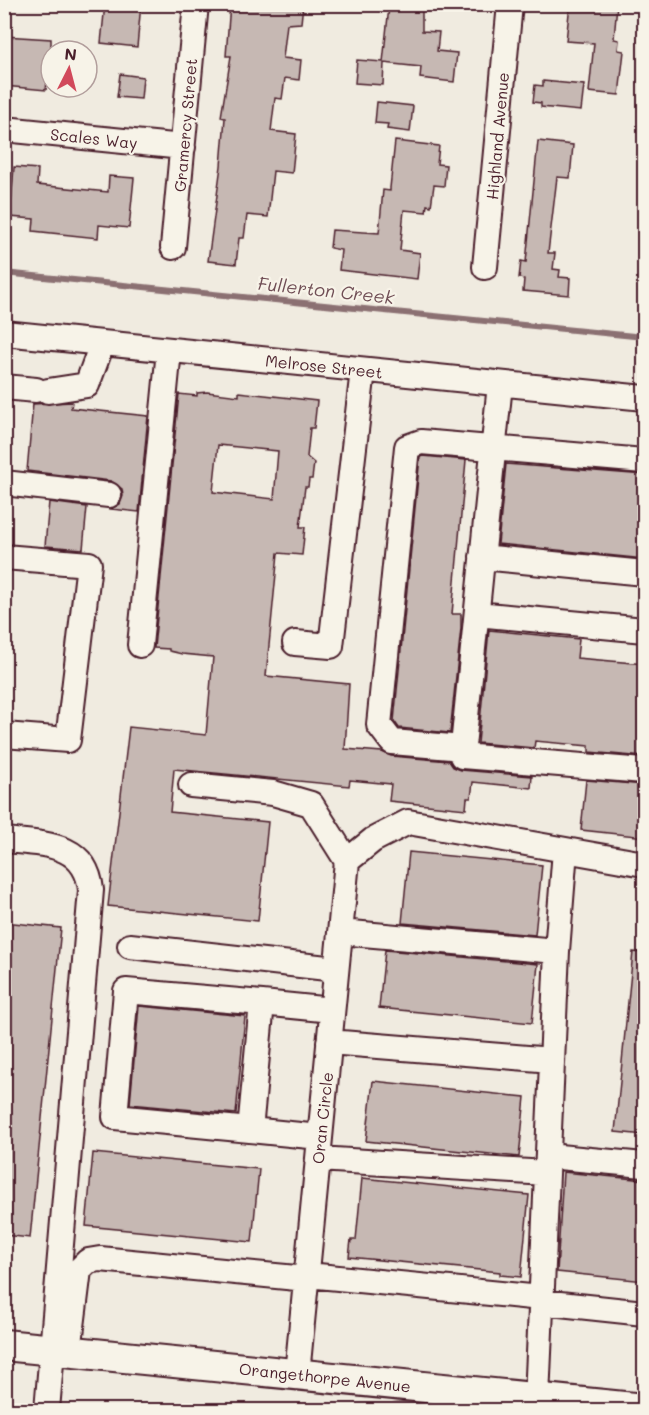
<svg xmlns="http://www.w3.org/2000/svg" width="649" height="1415" viewBox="0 0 649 1415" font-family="Mali,sans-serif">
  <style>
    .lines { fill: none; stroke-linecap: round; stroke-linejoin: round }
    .stream { stroke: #8b6f72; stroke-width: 6 }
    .building { fill: #c6b8b3; stroke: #4a1f2b; stroke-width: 1.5; fill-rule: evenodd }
    .minor-casing { stroke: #4a1f2b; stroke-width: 28 }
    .major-casing { stroke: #4a1f2b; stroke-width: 34 }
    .minor { stroke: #f7f3e8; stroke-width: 24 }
    .major { stroke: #f7f3e8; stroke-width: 30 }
    .labels { text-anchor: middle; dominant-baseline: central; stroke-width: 4.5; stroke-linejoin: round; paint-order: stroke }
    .street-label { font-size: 16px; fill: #4a1f2b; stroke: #f7f3e8 }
    .water-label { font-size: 18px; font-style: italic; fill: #704e55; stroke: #f7f3e8 }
  </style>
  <rect width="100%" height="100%" fill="#f0ebe0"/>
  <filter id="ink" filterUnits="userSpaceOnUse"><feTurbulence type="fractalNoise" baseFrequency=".0167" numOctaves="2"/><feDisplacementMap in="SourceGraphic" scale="12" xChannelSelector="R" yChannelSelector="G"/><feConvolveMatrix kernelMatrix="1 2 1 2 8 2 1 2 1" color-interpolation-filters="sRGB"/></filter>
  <g filter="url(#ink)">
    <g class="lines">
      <path class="stream" d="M 4,273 L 644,337"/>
    </g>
    <path class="building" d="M 105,4 L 141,4 L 137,47 L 101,43 Z
      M 230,4 L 303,4 L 301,23 L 287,24 L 283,58 L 301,60 L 299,80 L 285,78 L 282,99 L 275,98 L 271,131 L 296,134 L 292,173 L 273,171 L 268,217 L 247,215 L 244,238 L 239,238 L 236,264 L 208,261 L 221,166 L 225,118 L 221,117 L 231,56 L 226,56 Z
      M 570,4 L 617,4 L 614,39 L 619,40 L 618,50 L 624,51 L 619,95 L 589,92 L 594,43 L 566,41 Z
      M 389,7 L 422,10 L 422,31 L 439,32 L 437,51 L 457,53 L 454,82 L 420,78 L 421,67 L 384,63 L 383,85 L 355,83 L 357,60 L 383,62 Z
      M 4,36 L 51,39 L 51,74 L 48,74 L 46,90 L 4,86 Z
      M 120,74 L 143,77 L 141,99 L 117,97 Z
      M 543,81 L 584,85 L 581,111 L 541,107 L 541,103 L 533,102 L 535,85 L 543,86 Z
      M 377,102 L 413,106 L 410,132 L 387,129 L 388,124 L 375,123 Z
      M 395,141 L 439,146 L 437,164 L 446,165 L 444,186 L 434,185 L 431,206 L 427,205 L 426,212 L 404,210 L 400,250 L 420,253 L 417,279 L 339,270 L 341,250 L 330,248 L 332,230 L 379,233 L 383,190 L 390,191 L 390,188 Z
      M 538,141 L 573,145 L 570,178 L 557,177 L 548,253 L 555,253 L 553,269 L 560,270 L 559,277 L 570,278 L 569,295 L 523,291 L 524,279 L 519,278 L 521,261 L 526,262 Z
      M 14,167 L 38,169 L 37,185 L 108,192 L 109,176 L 134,178 L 129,228 L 99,225 L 98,238 L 33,231 L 34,219 L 10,217 Z
      M 207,392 L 239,396 L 239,392 L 317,401 L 314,428 L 310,428 L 307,457 L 314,463 L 312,479 L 309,479 L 308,487 L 305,487 L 300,527 L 305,527 L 302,555 L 278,553 L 266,676 L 349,684 L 345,749 L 382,752 L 391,756 L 449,761 L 453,767 L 461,770 L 532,776 L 531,788 L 473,782 L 471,798 L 467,798 L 466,809 L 389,801 L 391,784 L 350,780 L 349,786 L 174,769 L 170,812 L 268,822 L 258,921 L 108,906 L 129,727 L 206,735 L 213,657 L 182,654 L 169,651 L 169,649 L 154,648 L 179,394 L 197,396 L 197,393 ZM 218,445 L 278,451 L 274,499 L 213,492 Z
      M 72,402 L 71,408 L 148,416 L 139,512 L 111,509 L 120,504 L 123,496 L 122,489 L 111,481 L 27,471 L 33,404 Z
      M 423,456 L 466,460 L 452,614 L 461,614 L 461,628 L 450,733 L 399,728 L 394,721 L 420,457 Z
      M 506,464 L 645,475 L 645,559 L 498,544 Z
      M 49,502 L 87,507 L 83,549 L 45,546 Z
      M 489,630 L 579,639 L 577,658 L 645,664 L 645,757 L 589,752 L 589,746 L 535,741 L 534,748 L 478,743 Z
      M 586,780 L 645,785 L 645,837 L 581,830 Z
      M 409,852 L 542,865 L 535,935 L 402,923 Z
      M 4,922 L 61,928 L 30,1238 L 4,1235 Z
      M 385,950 L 538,964 L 532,1023 L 379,1008 Z
      M 633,952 L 645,953 L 645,1135 L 615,1132 Z
      M 139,1006 L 245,1016 L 236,1114 L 130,1104 Z
      M 373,1081 L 525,1097 L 519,1157 L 366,1141 Z
      M 93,1153 L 259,1169 L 252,1242 L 86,1226 Z
      M 563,1172 L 645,1180 L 645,1281 L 557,1272 Z
      M 362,1178 L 529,1195 L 521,1277 L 500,1275 L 500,1272 L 349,1257 L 351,1240 L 356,1240 Z"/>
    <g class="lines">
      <defs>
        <path id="minor" d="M 4,129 L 183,147
          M 173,247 L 196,4
          M 485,267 L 510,4
          M 4,333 L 644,398
          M 500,384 L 462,756 L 644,771
          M 4,387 L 36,390
          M 48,391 L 87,385 L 102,344
          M 4,483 L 109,495
          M 4,557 L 89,564 L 68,740 L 4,735
          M 482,557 L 644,573
          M 477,614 L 644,630
          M 295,643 L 331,646 L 363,370
          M 140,645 L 169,350
          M 463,748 L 392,742 L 379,725 L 407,447 L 421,442 L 644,461
          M 191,785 L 273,793 L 311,804 L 347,861
          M 4,840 C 43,844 86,842 91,890 L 47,1410
          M 347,861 L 373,840 L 408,822 L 644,864
          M 340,932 L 557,951
          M 130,946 L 336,969
          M 329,1042 L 552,1060
          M 250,1130 L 115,1117 L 126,991 L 262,1003
          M 320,1137 L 250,1130 L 262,1003 L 332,1010
          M 548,1156 L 644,1165
          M 318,1159 L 547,1173
          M 308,1275 L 541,1298
          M 541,1302 L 644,1313
          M 69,1351 L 79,1270 L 88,1261 L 100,1259 L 307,1279
          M 297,1374 L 347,861
          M 537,1398 L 557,951 L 565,850"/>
        <path id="major" d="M 4,1345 L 644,1409"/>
      </defs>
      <use href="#minor" class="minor-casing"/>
      <use href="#major" class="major-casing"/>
      <use href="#minor" class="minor"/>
      <use href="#major" class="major"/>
    </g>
  </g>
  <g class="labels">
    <g class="street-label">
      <text transform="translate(185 125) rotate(-85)">Gramercy Street</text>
      <text transform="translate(497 136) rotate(-85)">Highland Avenue</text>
      <text transform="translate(94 138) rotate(6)">Scales Way</text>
      <text transform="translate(324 366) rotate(6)">Melrose Street</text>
      <text transform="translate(322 1118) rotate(-84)">Oran Circle</text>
      <text transform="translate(325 1377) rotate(6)">Orangethorpe Avenue</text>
    </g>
    <g class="water-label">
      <text transform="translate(326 290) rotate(6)">Fullerton Creek</text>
    </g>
  </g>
  <rect width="649" height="1415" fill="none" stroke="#f7f3e8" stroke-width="24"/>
  <rect x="12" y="12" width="625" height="1391" fill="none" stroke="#4a1f2b" stroke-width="2" filter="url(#ink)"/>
  <g transform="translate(69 69) rotate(6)"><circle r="28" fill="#f7f3e8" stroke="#b29e9c" stroke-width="1.5"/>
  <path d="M0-4.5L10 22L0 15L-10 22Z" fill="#d1495b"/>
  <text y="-9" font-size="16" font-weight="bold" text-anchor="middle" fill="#4a1f2b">N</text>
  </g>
</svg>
